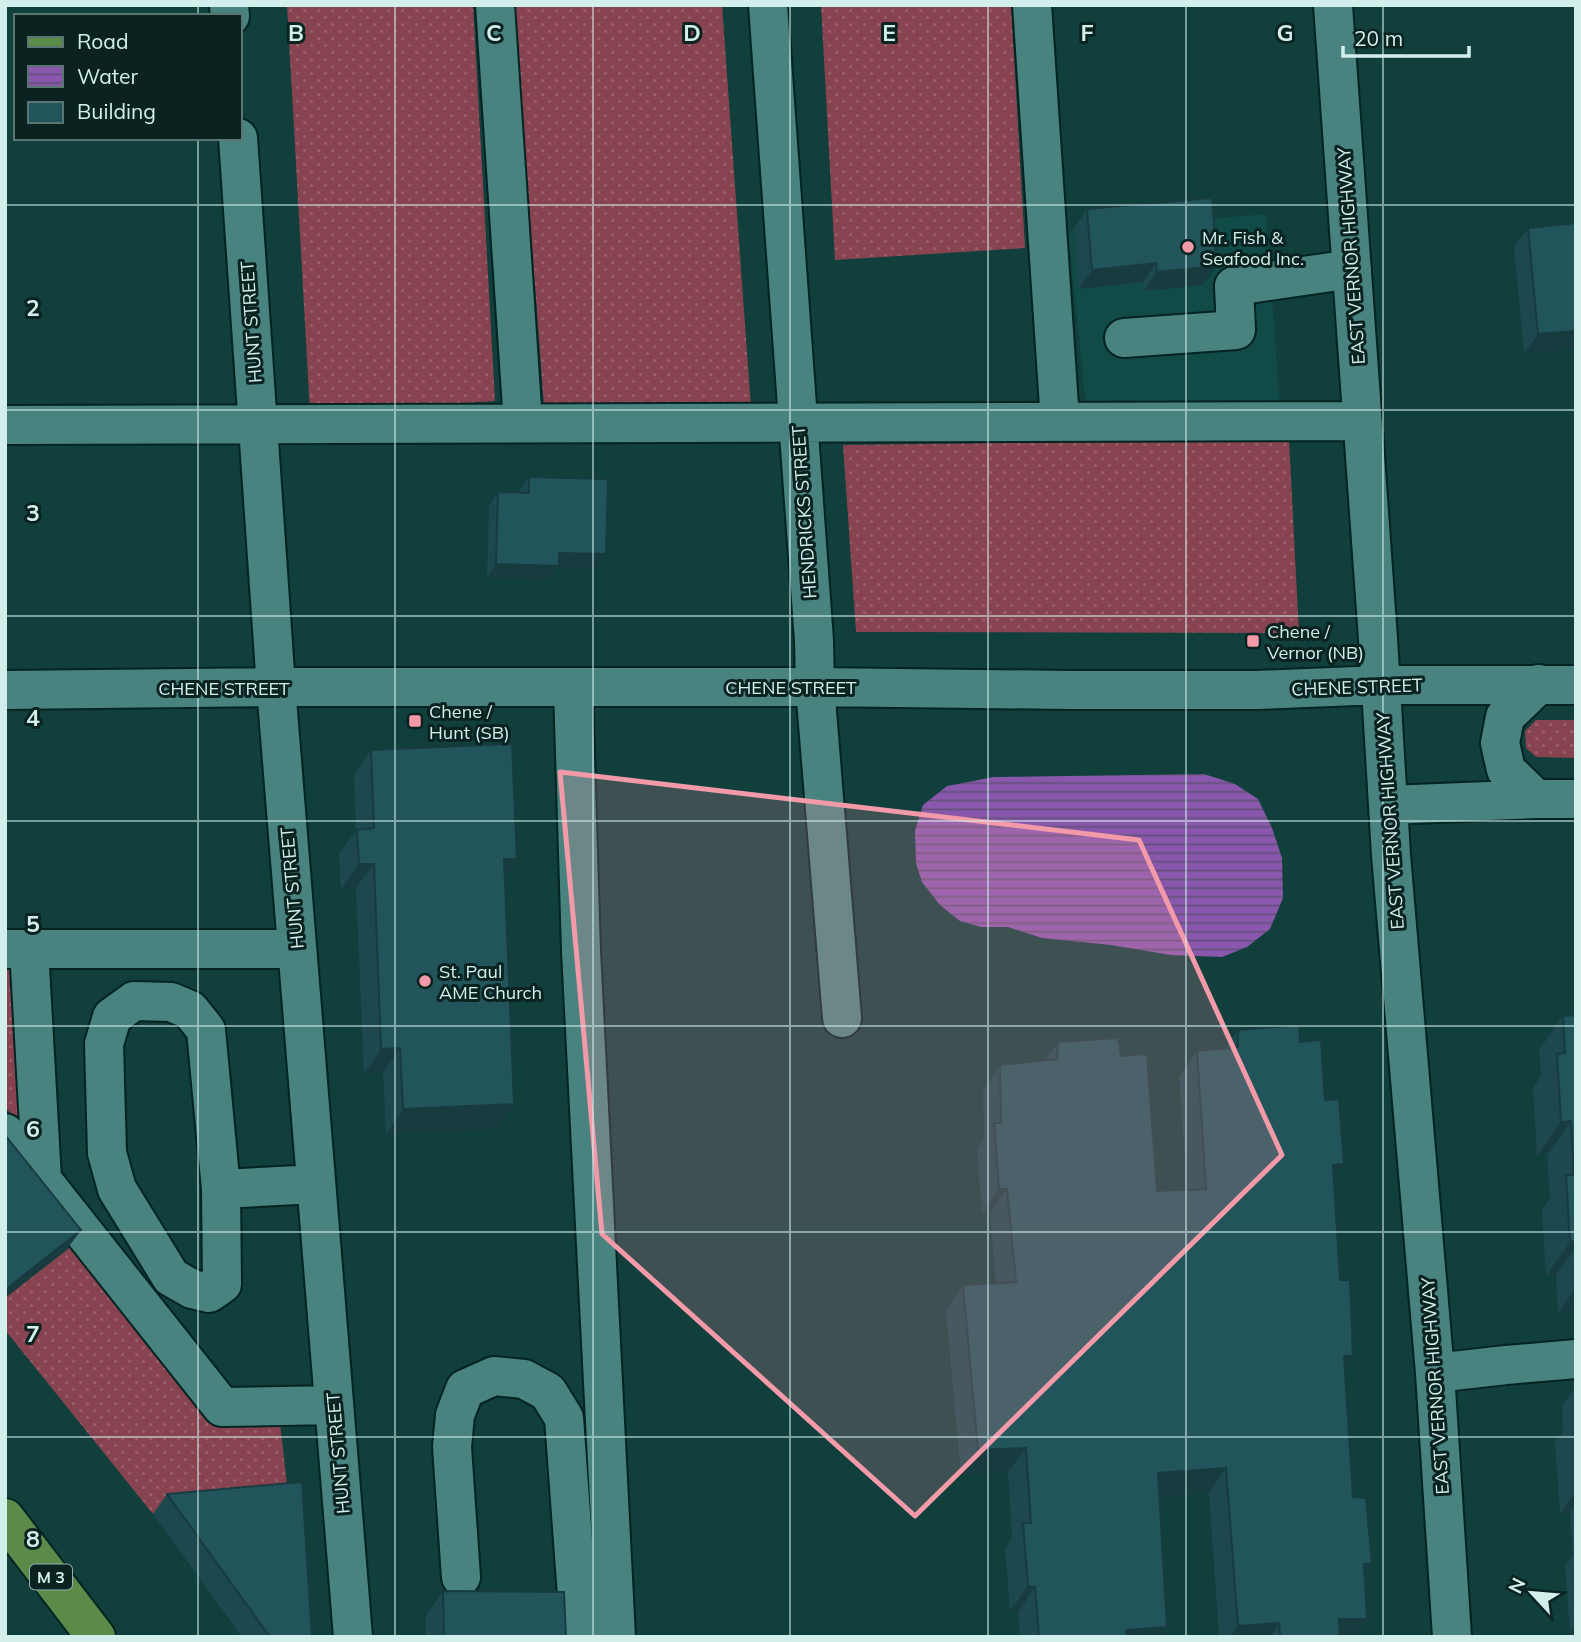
<svg xmlns="http://www.w3.org/2000/svg" width="1581" height="1642" viewBox="0 0 1581 1642" font-family="Mulish,sans-serif">
  <style>
    .built { fill: #114b48 }
    .grass { fill: url(#grass-dots) }
    .water { fill: url(#water-rules) }
    .lines { fill: none; stroke-linecap: round; stroke-linejoin: round }
    .minor-casing { stroke: #042422; stroke-width: 42 }
    .major-casing { stroke: #042422; stroke-width: 42 }
    .minor { stroke: #49837f; stroke-width: 38 }
    .major { stroke: #5a8b49; stroke-width: 38 }
    .wall { fill: #1d484f }
    .shaded-wall { fill: #183b40 }
    .building { fill: #22545c; stroke: #183b40; stroke-width: 2 }
    .marked { fill: #f39aa9; fill-opacity: 0.2; stroke: #f39aa9; stroke-width: 5; stroke-linejoin: round }
    .grid { fill: none; stroke: #d2efec; stroke-width: 2; stroke-opacity: 0.55 }
    .poi-dot { fill: #f39aa9; stroke: #0a2321; stroke-width: 2.5 }
    .labels { text-anchor: middle; dominant-baseline: central; stroke-width: 6; stroke-linejoin: round; paint-order: stroke }
    .shield { fill: #0a2321; stroke: #96b2af; stroke-width: 2 }
    .shield-label { font-size: 16px; font-weight: bold; fill: #d2efec }
    .poi-label { font-size: 18px; fill: #d2efec; stroke: #0a2321; text-anchor: start }
    .street-label { font-size: 18px; fill: #d2efec; stroke: #0a2321 }
    .grid-label { font-size: 23px; text-anchor: middle; font-weight: bold; fill: #d2efec; stroke: #0a2321; stroke-width: 6; stroke-linejoin: round; paint-order: stroke }
  </style>
  <defs>
    <pattern id="grass-dots" width="8" height="8" patternUnits="userSpaceOnUse" patternTransform="scale(1.75)"><rect width="8" height="8" fill="#884350"/><path d="M2 2h.1M6 6h.1" fill="none" stroke="#985e69" stroke-width="1.8" stroke-linecap="round"/></pattern>
    <pattern id="water-rules" width="6" height="5" patternUnits="userSpaceOnUse" patternTransform="scale(1.75)"><rect width="6" height="5" fill="#8958ad"/><path d="M0 2.5h6" fill="none" stroke="#64507a"/></pattern>
  </defs>
  <rect width="100%" height="100%" fill="#103f3c"/>
  <path class="built" d="M 1266,214 L 1280,407 L 1086,406 L 1068,231 Z"/>
  <path class="grass" d="M 287,5 L 473,5 L 495,401 L 310,412 Z
    M 514,5 L 722,5 L 751,408 L 544,406 Z
    M 821,5 L 1011,5 L 1025,248 L 835,260 Z
    M 1289,439 L 1299,633 L 856,632 L 843,445 Z
    M 1536,720 L 1576,720 L 1576,758 L 1536,757 L 1526,748 L 1525,731 Z
    M 5,967 L 12,967 L 19,1123 L 5,1107 Z
    M 86,1235 L 222,1406 L 278,1406 L 289,1502 L 153,1514 L 5,1330 L 5,1298 Z"/>
  <path class="water" d="M 1204,774 L 1235,784 L 1258,799 L 1272,828 L 1282,858 L 1283,898 L 1270,929 L 1247,947 L 1222,957 L 1171,955 L 1111,945 L 1042,938 L 1008,927 L 981,927 L 960,921 L 940,905 L 922,882 L 916,863 L 915,831 L 923,805 L 947,786 L 994,777 Z"/>
  <g class="lines">
    <defs>
      <path id="minor" d="M 229,5 L 230,16
        M 495,5 L 523,423
        M 768,5 L 814,641 L 815,687 L 842,1018
        M 1032,5 L 1060,421
        M 1333,5 L 1378,639 L 1391,855 L 1435,1373 L 1452,1637
        M 238,138 L 276,687 L 353,1637
        M 1124,338 L 1236,330 L 1234,286 L 1352,269
        M 5,425 L 1362,421
        M 573,688 L 581,951 L 616,1637
        M 5,690 L 276,687 L 815,687 L 1070,690 L 1256,690 L 1381,685 L 1576,685
        M 1536,799 L 1506,770 L 1500,743 L 1505,717 L 1539,684
        M 1388,805 L 1536,799 L 1576,799
        M 5,949 L 297,949
        M 29,949 L 42,1179
        M 134,1001 L 171,1002 L 190,1010 L 206,1030 L 221,1189 L 222,1284 L 209,1293 L 192,1289 L 171,1277 L 117,1189 L 107,1153 L 104,1044 L 112,1017 Z
        M 5,1133 L 222,1407 L 334,1405
        M 221,1189 L 316,1184
        M 1435,1373 L 1506,1365 L 1576,1359
        M 461,1577 L 452,1447 L 455,1415 L 465,1389 L 494,1376 L 524,1379 L 548,1392 L 564,1418 L 580,1637"/>
      <path id="major" d="M 5,1518 L 96,1637"/>
    </defs>
    <use href="#minor" class="minor-casing"/>
    <use href="#major" class="major-casing"/>
    <use href="#minor" class="minor"/>
    <use href="#major" class="major"/>
  </g>
  <path class="wall" d="M 1087,209 L 1217,266 L 1203,285 L 1144,291 L 1143,282 L 1078,289 L 1074,228 Z
    M 1576,223 L 1576,349 L 1524,354 L 1514,247 L 1528,228 Z
    M 529,477 L 597,568 L 558,567 L 550,579 L 487,578 L 489,506 L 498,492 L 520,493 L 520,490 Z
    M 371,750 L 517,859 L 505,876 L 514,1104 L 497,1129 L 386,1134 L 383,1073 L 364,1074 L 356,888 L 341,889 L 339,854 L 356,831 L 354,775 Z
    M 1576,1015 L 1576,1312 L 1558,1313 L 1556,1275 L 1546,1276 L 1542,1210 L 1550,1199 L 1547,1155 L 1537,1156 L 1533,1088 L 1541,1076 L 1539,1050 L 1563,1016 Z
    M 1238,1030 L 1300,1042 L 1325,1100 L 1334,1178 L 1340,1280 L 1353,1356 L 1345,1367 L 1353,1497 L 1372,1564 L 1365,1574 L 1367,1619 L 1355,1637 L 1219,1637 L 1209,1493 L 1159,1497 L 1167,1627 L 1160,1637 L 1020,1637 L 1018,1612 L 1010,1611 L 1005,1548 L 1012,1538 L 1008,1472 L 961,1475 L 946,1310 L 963,1285 L 996,1283 L 990,1214 L 982,1214 L 977,1148 L 984,1138 L 983,1090 L 1000,1065 L 1045,1060 L 1058,1042 L 1121,1056 L 1157,1191 L 1187,1190 L 1179,1076 L 1197,1051 L 1225,1048 Z
    M 1576,1386 L 1576,1633 L 1570,1633 L 1565,1566 L 1573,1555 L 1570,1513 L 1560,1514 L 1555,1443 L 1563,1432 L 1562,1406 Z
    M 167,1494 L 311,1637 L 242,1637 L 153,1514 Z
    M 443,1591 L 566,1637 L 426,1637 L 426,1616 Z"/>
  <path class="shaded-wall" d="M 1156,263 L 1143,282 L 1078,289 L 1092,270 Z
    M 1217,266 L 1203,285 L 1144,291 L 1157,272 Z
    M 1576,331 L 1576,349 L 1524,354 L 1538,334 Z
    M 559,553 L 606,554 L 597,568 L 558,567 L 550,579 L 487,578 L 496,564 Z
    M 504,859 L 517,859 L 499,884 Z
    M 359,864 L 374,864 L 356,888 L 341,889 Z
    M 400,1048 L 383,1073 L 364,1074 L 381,1049 Z
    M 514,1104 L 497,1129 L 386,1134 L 403,1109 Z
    M 1571,1121 L 1547,1155 L 1537,1156 L 1561,1122 Z
    M 1344,1164 L 1326,1189 L 1333,1165 Z
    M 999,1189 L 1007,1189 L 990,1214 L 982,1214 Z
    M 81,1230 L 67,1249 L 5,1298 L 5,1290 Z
    M 1576,1241 L 1576,1247 L 1556,1275 L 1546,1276 L 1570,1242 Z
    M 1576,1287 L 1576,1312 L 1558,1313 Z
    M 1344,1356 L 1353,1356 L 1336,1381 Z
    M 1026,1448 L 1008,1472 L 961,1475 L 978,1450 Z
    M 1226,1468 L 1209,1493 L 1140,1498 L 1158,1473 Z
    M 1576,1492 L 1576,1505 L 1570,1513 L 1560,1514 Z
    M 1364,1564 L 1372,1564 L 1354,1589 Z
    M 1028,1586 L 1035,1587 L 1018,1612 L 1010,1611 Z
    M 1339,1619 L 1367,1619 L 1355,1637 L 1327,1637 Z
    M 1279,1623 L 1270,1637 L 1230,1637 L 1238,1626 Z
    M 1576,1624 L 1576,1633 L 1570,1633 Z
    M 1167,1627 L 1160,1637 L 1122,1637 L 1126,1630 Z"/>
  <path class="building" d="M 1212,198 L 1217,266 L 1157,272 L 1156,263 L 1092,270 L 1087,209 Z
    M 1576,223 L 1576,331 L 1538,334 L 1528,228 Z
    M 529,477 L 608,479 L 606,554 L 559,553 L 559,566 L 496,564 L 498,492 L 529,493 Z
    M 512,744 L 517,859 L 504,859 L 514,1104 L 403,1109 L 400,1048 L 381,1049 L 374,864 L 359,864 L 357,830 L 374,828 L 371,750 Z
    M 1576,1015 L 1576,1241 L 1570,1242 L 1566,1175 L 1574,1175 L 1571,1121 L 1561,1122 L 1557,1054 L 1565,1053 L 1563,1016 Z
    M 1299,1025 L 1300,1042 L 1321,1040 L 1325,1100 L 1339,1099 L 1344,1164 L 1333,1165 L 1340,1280 L 1350,1280 L 1353,1356 L 1344,1356 L 1353,1497 L 1366,1498 L 1372,1564 L 1364,1564 L 1367,1619 L 1339,1619 L 1340,1636 L 1335,1637 L 1280,1637 L 1279,1623 L 1238,1626 L 1226,1468 L 1158,1473 L 1167,1627 L 1126,1630 L 1126,1637 L 1039,1637 L 1035,1587 L 1028,1586 L 1023,1523 L 1031,1523 L 1026,1448 L 978,1450 L 963,1285 L 1016,1282 L 1007,1189 L 999,1189 L 994,1123 L 1001,1123 L 1000,1065 L 1057,1059 L 1058,1042 L 1118,1038 L 1121,1056 L 1147,1054 L 1157,1191 L 1206,1189 L 1197,1051 L 1238,1047 L 1238,1030 Z
    M 5,1135 L 81,1230 L 5,1290 Z
    M 302,1482 L 312,1636 L 270,1637 L 167,1494 Z
    M 443,1591 L 564,1592 L 566,1637 L 444,1637 Z"/>
  <path class="marked" d="M 560,772 L 1139,840 L 1282,1155 L 915,1516 L 602,1234 Z"/>
  <path class="grid" d="M 198,5 L 198,16M 395,5 L 395,1637M 593,5 L 593,1637M 790,5 L 790,1637M 988,5 L 988,1637M 1186,5 L 1186,1637M 1383,5 L 1383,1637M 198,138 L 198,1637M 5,205 L 1576,205M 5,410 L 1576,410M 5,616 L 1576,616M 5,821 L 1576,821M 5,1026 L 1576,1026M 5,1232 L 1576,1232M 5,1437 L 1576,1437"/>
  <g class="poi-dot">
    <circle cx="1188" cy="247" r="7"/>
    <rect x="1246" y="634" width="14" height="14" rx="3.5"/>
    <rect x="408" y="714" width="14" height="14" rx="3.5"/>
    <circle cx="425" cy="981" r="7"/>
  </g>
  <g class="labels">
    <rect class="shield" x="30" y="1564.5" width="42" height="25" rx="5"/>
    <g class="shield-label">
      <text x="51" y="1577">M 3</text>
    </g>
    <g class="poi-label">
      <text x="1202" y="237">Mr. Fish &amp;<tspan x="1202" dy="21">Seafood Inc.</tspan></text>
      <text x="1267" y="631">Chene /<tspan x="1267" dy="21">Vernor (NB)</tspan></text>
      <text x="429" y="711">Chene /<tspan x="429" dy="21">Hunt (SB)</tspan></text>
      <text x="439" y="971">St. Paul<tspan x="439" dy="21">AME Church</tspan></text>
    </g>
    <g class="street-label">
      <text transform="translate(1351 256) rotate(-94)">EAST VERNOR HIGHWAY</text>
      <text transform="translate(251 322) rotate(-94)">HUNT STREET</text>
      <text transform="translate(804 512) rotate(-94)">HENDRICKS STREET</text>
      <text x="791" y="687">CHENE STREET</text>
      <text transform="translate(1357 687) rotate(-2)">CHENE STREET</text>
      <text x="224" y="688">CHENE STREET</text>
      <text transform="translate(1390 821) rotate(-94)">EAST VERNOR HIGHWAY</text>
      <text transform="translate(292 888) rotate(-95)">HUNT STREET</text>
      <text transform="translate(1435 1386) rotate(-94)">EAST VERNOR HIGHWAY</text>
      <text transform="translate(338 1453) rotate(-95)">HUNT STREET</text>
    </g>
  </g>
  <g class="grid-label">
    <text x="296" y="41">B</text>
    <text x="494" y="41">C</text>
    <text x="692" y="41">D</text>
    <text x="889" y="41">E</text>
    <text x="1087" y="41">F</text>
    <text x="1285" y="41">G</text>
    <text x="33" y="316">2</text>
    <text x="33" y="521">3</text>
    <text x="33" y="726">4</text>
    <text x="33" y="932">5</text>
    <text x="33" y="1137">6</text>
    <text x="33" y="1342">7</text>
    <text x="33" y="1547">8</text>
  </g>
  <rect width="1581" height="1642" fill="none" stroke="#d2efec" stroke-width="14"/>
  <rect x="14" y="14" width="228" height="126" fill="#0a2321" stroke="#5a7572" stroke-width="2"/>
  <rect x="28" y="37" width="35" height="10" fill="#5a8b49" stroke="#5a7572" stroke-width="2"/>
  <text x="77" y="49" font-size="21" fill="#d2efec">Road</text>
  <rect x="28" y="66" width="35" height="21" fill="url(#water-rules)" stroke="#5a7572" stroke-width="2"/>
  <text x="77" y="84" font-size="21" fill="#d2efec">Water</text>
  <rect x="28" y="102" width="35" height="21" fill="#22545c" stroke="#5a7572" stroke-width="2"/>
  <text x="77" y="119" font-size="21" fill="#d2efec">Building</text>
  <g transform="translate(1532 1593) rotate(296)" stroke="#0a2321" stroke-width="5" paint-order="stroke">
  <path d="M0-5L12 26L0 18L-12 26Z" fill="#d2efec"/>
  <text y="-10" font-size="19" font-weight="bold" text-anchor="middle" fill="#d2efec">N</text>
  </g>
  <path d="M1343 46v10h126v-10" fill="none" stroke="#d2efec" stroke-width="3.5"/>
  <text x="1354" y="46" font-size="21" fill="#d2efec" stroke="#0a2321" stroke-width="5" paint-order="stroke">20 m</text>
</svg>
